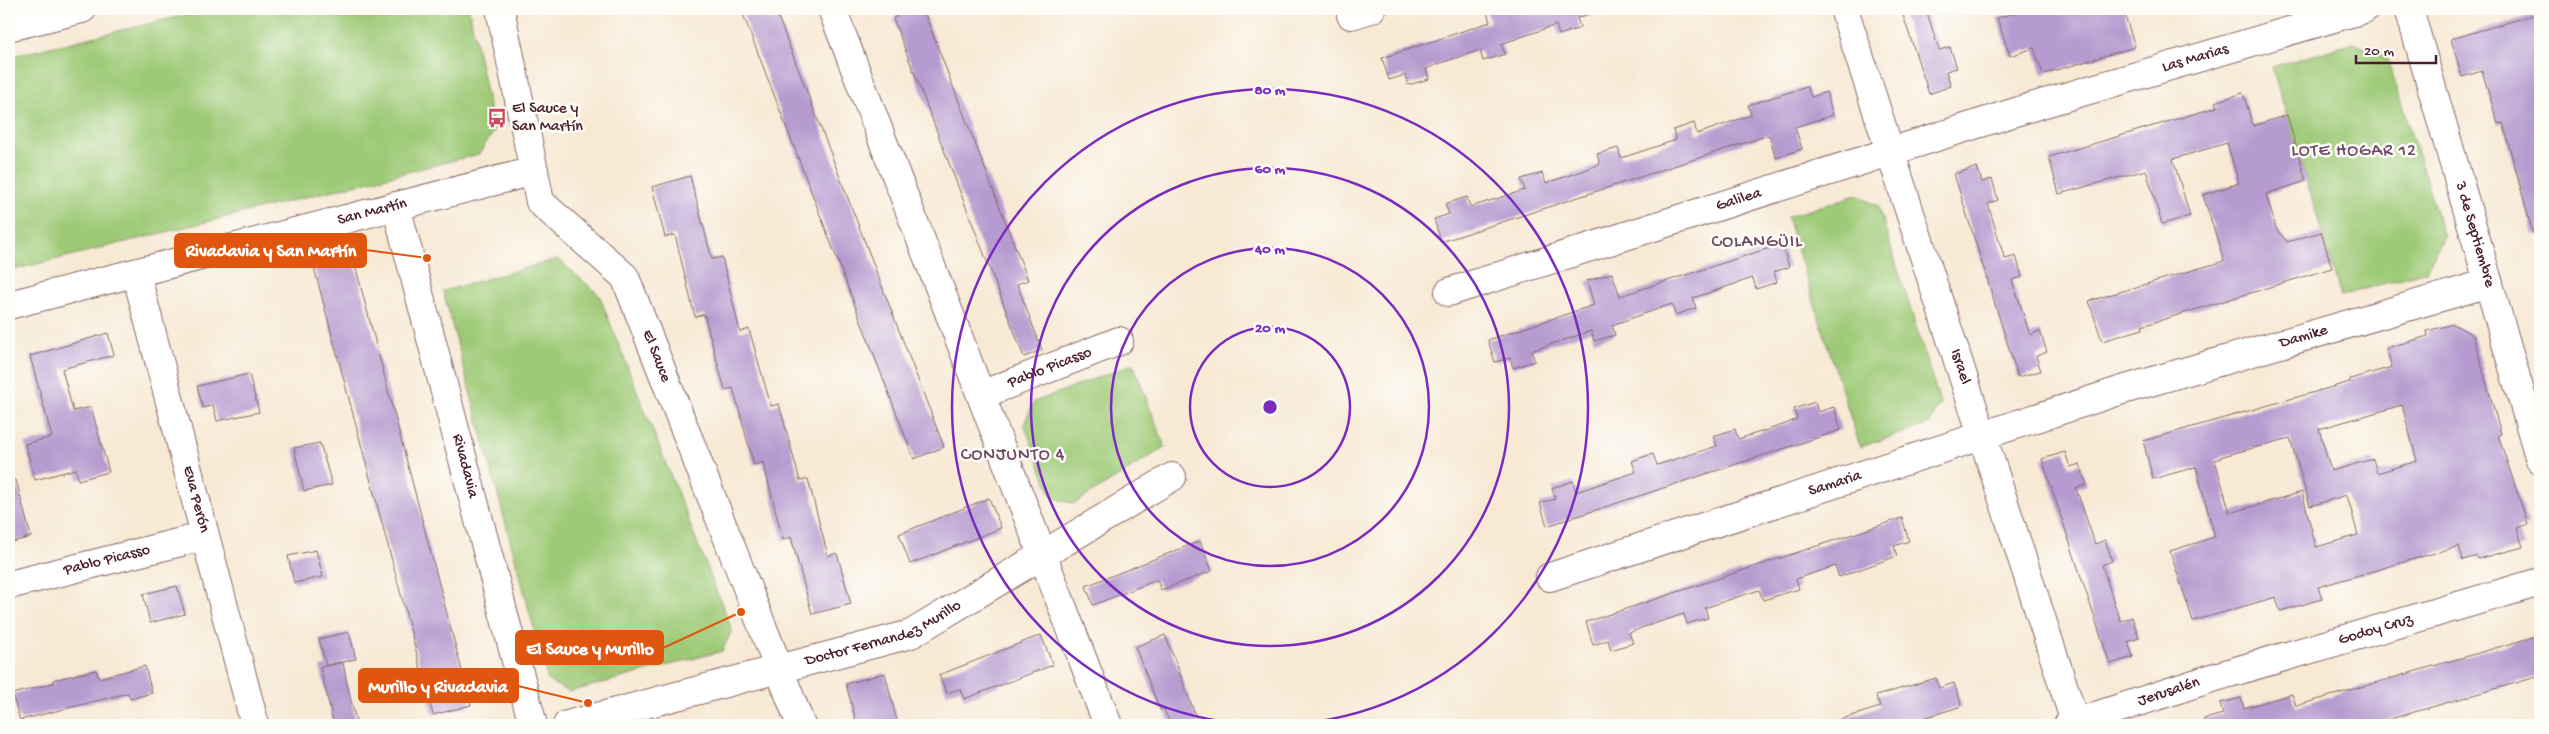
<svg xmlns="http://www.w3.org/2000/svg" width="2549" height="734" viewBox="0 0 2549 734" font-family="'Gochi Hand',sans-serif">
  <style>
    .green { fill: #9eca77; stroke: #747451 }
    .building { fill: #b69bd0; fill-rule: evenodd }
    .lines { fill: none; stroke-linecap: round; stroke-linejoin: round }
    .minor-casing { stroke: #876666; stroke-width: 30 }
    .tertiary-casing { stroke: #876666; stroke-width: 30 }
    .minor { stroke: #fff; stroke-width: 28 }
    .tertiary { stroke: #fff; stroke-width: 28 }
    .ring { fill: none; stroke: #7b2cbf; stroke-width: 2.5 }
    .labels { text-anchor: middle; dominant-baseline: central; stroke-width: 5; stroke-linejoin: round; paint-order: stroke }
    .street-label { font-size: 16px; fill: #4a1f2b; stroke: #fdfcf7 }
    .poi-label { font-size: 16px; fill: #4a1f2b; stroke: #fdfcf7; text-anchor: start }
    .neighbourhood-label { font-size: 18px; letter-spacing: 1px; fill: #704a65; stroke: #fdfcf7 }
    .centre { fill: #7b2cbf; stroke: #fdfcf7; stroke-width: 2.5 }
    .ring-label { font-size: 15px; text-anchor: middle; font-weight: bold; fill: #7b2cbf; stroke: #fdfcf7; stroke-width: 5; stroke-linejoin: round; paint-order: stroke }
    .leader { fill: none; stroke: #e0560e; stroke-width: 2 }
    .callout-dot { fill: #e0560e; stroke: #fdfcf7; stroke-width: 2 }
    .callout { fill: #e0560e; stroke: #e0560e; stroke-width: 2 }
    .callout-label { font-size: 18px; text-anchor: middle; font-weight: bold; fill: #fff }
  </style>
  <rect width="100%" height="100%" fill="#fdfcf7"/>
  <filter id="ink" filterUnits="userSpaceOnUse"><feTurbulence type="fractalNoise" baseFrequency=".02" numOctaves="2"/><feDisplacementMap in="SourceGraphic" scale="10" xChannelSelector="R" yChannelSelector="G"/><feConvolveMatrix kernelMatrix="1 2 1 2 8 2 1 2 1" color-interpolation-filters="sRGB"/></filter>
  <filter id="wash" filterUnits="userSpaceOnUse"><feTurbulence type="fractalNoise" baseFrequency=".0096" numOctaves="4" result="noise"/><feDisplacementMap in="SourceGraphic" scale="20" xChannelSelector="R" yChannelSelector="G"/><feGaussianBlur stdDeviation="1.12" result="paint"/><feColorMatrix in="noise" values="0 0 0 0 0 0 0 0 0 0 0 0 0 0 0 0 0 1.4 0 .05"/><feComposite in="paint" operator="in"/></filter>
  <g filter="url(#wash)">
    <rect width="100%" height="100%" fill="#f7e9d4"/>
    <path class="green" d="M 210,9 L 469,9 L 494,131 L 479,154 L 9,271 L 9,57 Z
      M 2354,43 L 2387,58 L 2444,237 L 2426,271 L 2341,296 L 2272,67 Z
      M 1856,195 L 1878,206 L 1940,403 L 1930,424 L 1860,447 L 1787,217 Z
      M 558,259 L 599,295 L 732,630 L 722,651 L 569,692 L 548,681 L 443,291 Z
      M 1133,364 L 1165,447 L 1074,504 L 1052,497 L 1024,424 L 1034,402 Z"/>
    <g id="blocks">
      <path class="building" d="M 741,9 L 775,9 L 944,447 L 914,459 Z
        M 893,9 L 923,9 L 1028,280 L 1017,284 L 1042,350 L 1024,357 L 893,18 L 897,17 Z
        M 1486,9 L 1592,9 L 1593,13 L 1577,18 L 1580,28 L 1559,35 L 1556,25 L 1501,44 L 1505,54 L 1483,61 L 1480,50 L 1441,63 L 1426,69 L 1429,79 L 1408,85 L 1405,75 L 1389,80 L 1382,58 L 1490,22 Z
        M 1901,9 L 1926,9 L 1939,50 L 1950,47 L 1957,68 L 1946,71 L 1951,86 L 1929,94 Z
        M 2028,9 L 2123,9 L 2135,47 L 2043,74 L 2034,48 L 2010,56 L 1997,18 Z
        M 2540,13 L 2540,233 L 2533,234 L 2503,123 L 2498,124 L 2482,71 L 2462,77 L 2451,39 Z
        M 1807,87 L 1811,97 L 1826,92 L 1833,115 L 1795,127 L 1802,149 L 1776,158 L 1769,135 L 1441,242 L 1434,219 L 1449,214 L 1445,204 L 1467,197 L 1470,207 L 1525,190 L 1521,179 L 1542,173 L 1546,183 L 1585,170 L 1600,164 L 1597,154 L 1618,148 L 1621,158 L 1661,145 L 1676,140 L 1673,130 L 1694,123 L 1697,134 L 1751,115 L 1748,105 Z
        M 2243,93 L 2253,126 L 2287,115 L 2306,181 L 2266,194 L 2276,228 L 2287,242 L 2321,232 L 2332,268 L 2142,326 L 2143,329 L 2102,341 L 2089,301 L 2224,261 L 2203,195 L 2239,183 L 2227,143 L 2173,159 L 2190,216 L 2162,224 L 2146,170 L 2059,194 L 2049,157 L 2217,107 L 2215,102 Z
        M 1977,167 L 1982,182 L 1992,179 L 1998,200 L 1988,204 L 2000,244 L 2005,259 L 2016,256 L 2022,277 L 2012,280 L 2025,319 L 2030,335 L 2040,331 L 2047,352 L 2036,356 L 2041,371 L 2018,377 L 1954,174 Z
        M 690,176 L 712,259 L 722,257 L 740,332 L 749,329 L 771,406 L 779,404 L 800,481 L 808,479 L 828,556 L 837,553 L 851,604 L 812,614 L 791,537 L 783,540 L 763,462 L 754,465 L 733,388 L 725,390 L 704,314 L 695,317 L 675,235 L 665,237 L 652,187 Z
        M 1782,244 L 1789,267 L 1774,272 L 1777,282 L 1756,289 L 1753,278 L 1693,298 L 1696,308 L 1675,315 L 1672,304 L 1612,325 L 1615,335 L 1594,341 L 1591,331 L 1531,351 L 1535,361 L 1513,368 L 1510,358 L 1495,362 L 1488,340 L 1594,305 L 1587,281 L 1612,273 L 1620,296 Z
        M 332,255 L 335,266 L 354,261 L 471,705 L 433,715 L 312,260 Z
        M 2453,324 L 2473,335 L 2501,434 L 2498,435 L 2528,524 L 2517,528 L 2523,547 L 2478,559 L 2477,556 L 2463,560 L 2459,546 L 2318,587 L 2322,599 L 2295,607 L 2280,611 L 2276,597 L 2193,621 L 2170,551 L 2215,537 L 2196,467 L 2153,479 L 2143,441 L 2350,382 L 2350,379 L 2392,367 L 2386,348 L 2428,336 L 2427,331 ZM 2402,405 L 2417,461 L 2377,473 L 2373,459 L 2331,471 L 2319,429 ZM 2290,438 L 2310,506 L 2347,495 L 2358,535 L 2316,547 L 2302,492 L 2230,513 L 2215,460 L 2221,458 L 2220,457 Z
        M 108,333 L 114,355 L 62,369 L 73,411 L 91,407 L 109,472 L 78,480 L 76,469 L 35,480 L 25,444 L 52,437 L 30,356 Z
        M 249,374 L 259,412 L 217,421 L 213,405 L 203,408 L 197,386 Z
        M 1815,402 L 1818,412 L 1834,407 L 1841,430 L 1547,526 L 1540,503 L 1555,499 L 1552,488 L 1573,481 L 1576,492 L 1636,472 L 1632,461 L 1643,457 L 1653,454 L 1657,465 L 1717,446 L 1713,436 L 1735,429 L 1738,439 L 1783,425 L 1797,419 L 1794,409 Z
        M 320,443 L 332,485 L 304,491 L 294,448 Z
        M 2065,452 L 2070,467 L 2080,464 L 2083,474 L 2087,485 L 2076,488 L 2095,544 L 2105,540 L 2109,551 L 2112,561 L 2102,565 L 2115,606 L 2121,621 L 2132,617 L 2139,638 L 2128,642 L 2133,657 L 2110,664 L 2042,459 Z
        M 16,480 L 31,537 L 9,543 L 9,481 Z
        M 989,498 L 1001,528 L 910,564 L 899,534 Z
        M 1902,518 L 1909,541 L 1894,546 L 1897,556 L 1839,577 L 1835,566 L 1796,579 L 1799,589 L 1763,600 L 1759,590 L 1719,603 L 1705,608 L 1708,618 L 1697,621 L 1687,624 L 1684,614 L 1644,627 L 1629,633 L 1633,643 L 1611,650 L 1608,640 L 1593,645 L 1586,622 Z
        M 1200,541 L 1212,571 L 1161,590 L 1157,580 L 1093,605 L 1086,586 Z
        M 316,550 L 323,577 L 294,583 L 288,556 Z
        M 177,586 L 185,614 L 150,623 L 143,594 Z
        M 349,632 L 356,659 L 326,666 L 319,639 Z
        M 1041,635 L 1053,665 L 964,699 L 960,689 L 947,693 L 939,675 Z
        M 1165,635 L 1178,668 L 1199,725 L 1171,725 L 1163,708 L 1160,710 L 1135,647 Z
        M 2540,635 L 2540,676 L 2369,725 L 2204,725 L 2204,719 L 2223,714 L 2220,703 L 2241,698 L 2244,708 L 2292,694 L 2296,706 Z
        M 343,662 L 347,684 L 357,725 L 334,725 L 320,667 Z
        M 145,666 L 152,693 L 130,699 L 128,693 L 20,720 L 12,694 L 54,683 L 53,680 L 96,670 L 99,678 Z
        M 885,673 L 898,725 L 857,725 L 846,684 Z
        M 1936,678 L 1939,688 L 1954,683 L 1962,706 L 1902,725 L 1836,725 L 1836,721 L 1880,707 L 1876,696 Z"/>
    </g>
  </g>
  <g filter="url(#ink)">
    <use href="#blocks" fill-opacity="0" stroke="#876666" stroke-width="1"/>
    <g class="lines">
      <defs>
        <g id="minor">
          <path d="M 832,9 L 1108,725"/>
          <path id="s1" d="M 1844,9 L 2076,725"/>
          <path id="s2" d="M 2409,9 L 2540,460"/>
          <path d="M 1351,15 L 1371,9"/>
          <path d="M 9,27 L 82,9"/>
          <path id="s3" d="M 534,171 L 540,202 L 625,277 L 801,725"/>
          <path id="s4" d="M 396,206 L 533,725"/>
          <path id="s5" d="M 136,273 L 255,725"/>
          <path id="s6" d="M 1449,292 L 2028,108 L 2364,9"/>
          <path id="s7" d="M 981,395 L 1119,341"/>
          <path id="s8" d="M 1550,577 L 2119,391 L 2489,283"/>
          <path id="s9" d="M 9,585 L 205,536"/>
          <path id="s10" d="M 567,725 L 911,634 L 1172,477"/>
          <path id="s11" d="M 2068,725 L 2212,678 L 2540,582"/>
        </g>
        <g id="tertiary">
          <path id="s12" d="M 9,305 L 534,171 L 500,9"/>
        </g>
      </defs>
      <use href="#minor" class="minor-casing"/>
      <use href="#tertiary" class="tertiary-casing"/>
      <use href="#minor" class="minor"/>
      <use href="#tertiary" class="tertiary"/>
    </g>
  </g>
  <g class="ring">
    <circle cx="1270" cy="407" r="80"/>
    <circle cx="1270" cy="407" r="159"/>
    <circle cx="1270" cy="407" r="239"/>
    <circle cx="1270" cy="407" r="318"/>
  </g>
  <defs>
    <symbol id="bus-bare" viewBox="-9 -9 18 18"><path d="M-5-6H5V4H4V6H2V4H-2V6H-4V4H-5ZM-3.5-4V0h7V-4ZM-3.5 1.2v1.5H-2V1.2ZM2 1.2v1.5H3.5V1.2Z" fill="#d1495b" stroke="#fdfcf7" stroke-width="2.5" paint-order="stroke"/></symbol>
  </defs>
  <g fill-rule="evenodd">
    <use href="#bus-bare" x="483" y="104" width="28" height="28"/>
  </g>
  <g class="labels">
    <g class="street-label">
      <text stroke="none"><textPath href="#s6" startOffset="782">Las Marias</textPath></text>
      <text stroke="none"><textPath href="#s6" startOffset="304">Galilea</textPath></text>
      <text stroke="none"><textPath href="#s12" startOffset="375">San Martín</textPath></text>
      <text stroke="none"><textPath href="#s2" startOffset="235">3 de Septiembre</textPath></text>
      <text stroke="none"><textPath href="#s8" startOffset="791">Damike</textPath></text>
      <text stroke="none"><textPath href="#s3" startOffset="230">El Sauce</textPath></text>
      <text stroke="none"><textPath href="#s1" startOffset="376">Israel</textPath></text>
      <text stroke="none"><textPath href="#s7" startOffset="74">Pablo Picasso</textPath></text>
      <text stroke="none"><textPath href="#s4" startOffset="269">Rivadavia</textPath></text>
      <text stroke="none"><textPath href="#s8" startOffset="300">Samaria</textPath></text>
      <text stroke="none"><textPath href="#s5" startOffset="234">Eva Perón</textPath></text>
      <text stroke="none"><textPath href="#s9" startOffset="101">Pablo Picasso</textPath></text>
      <text stroke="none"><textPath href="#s11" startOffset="322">Godoy Cruz</textPath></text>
      <text stroke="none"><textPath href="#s10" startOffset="330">Doctor Fernandez Murillo</textPath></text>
      <text stroke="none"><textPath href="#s11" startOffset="106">Jerusalén</textPath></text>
    </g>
    <g class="poi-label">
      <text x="512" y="109">El Sauce y<tspan x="512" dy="18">San Martín</tspan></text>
    </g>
    <g class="neighbourhood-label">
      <text x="2354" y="151">LOTE HOGAR 12</text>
      <text x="1757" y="242">COLANGÜIL</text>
      <text x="1013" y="455">CONJUNTO 4</text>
    </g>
  </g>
  <circle cx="1270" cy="407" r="8" class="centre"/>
  <g class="ring-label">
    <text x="1270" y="94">80 m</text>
    <text x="1270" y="173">60 m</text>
    <text x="1270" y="253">40 m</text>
    <text x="1270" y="332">20 m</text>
  </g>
  <path class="leader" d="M427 258L366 250M741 612L663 648M588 703L518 686"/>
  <g class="callout-dot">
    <circle cx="427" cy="258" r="5"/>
    <circle cx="741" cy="612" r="5"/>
    <circle cx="588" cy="703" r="5"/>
  </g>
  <g class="callout">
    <rect x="175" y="234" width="191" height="33" rx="5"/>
    <rect x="516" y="631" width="147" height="33" rx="5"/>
    <rect x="359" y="669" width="159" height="33" rx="5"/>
  </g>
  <g class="callout-label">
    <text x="271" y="256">Rivadavia y San Martín</text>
    <text x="590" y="654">El Sauce y Murillo</text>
    <text x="438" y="692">Murillo y Rivadavia</text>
  </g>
  <rect width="2549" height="734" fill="none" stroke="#fdfcf7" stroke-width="30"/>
  <path d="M2356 55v8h80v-8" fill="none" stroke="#4a1f2b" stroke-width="2.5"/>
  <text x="2364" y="55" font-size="15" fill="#4a1f2b" stroke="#fdfcf7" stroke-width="4" paint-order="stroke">20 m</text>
</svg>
